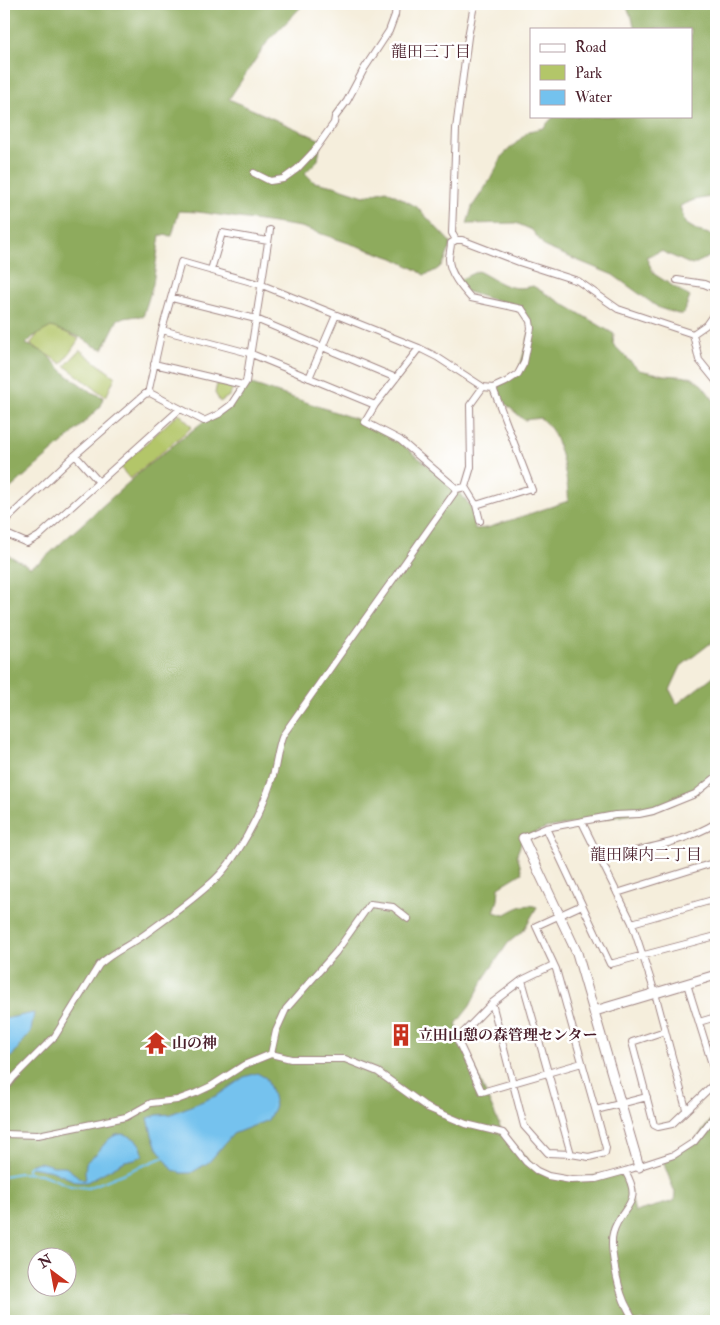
<svg xmlns="http://www.w3.org/2000/svg" width="720" height="1325" viewBox="0 0 720 1325" font-family="'IM FELL Double Pica','Noto Serif JP',serif">
  <style>
    .green { fill: #b3c669; stroke: #7e724a }
    .forest { fill: #8eab5d; stroke: #6c6544; fill-rule: evenodd }
    .water { fill: #74c2ee; stroke: #5f708c }
    .lines { fill: none; stroke-linecap: round; stroke-linejoin: round }
    .stream { stroke: #74c2ee; stroke-width: 2 }
    .street-casing { stroke: #a08684; stroke-width: 8 }
    .secondary-casing { stroke: #a08684; stroke-width: 11 }
    .street { stroke: #fff; stroke-width: 6 }
    .secondary { stroke: #fff; stroke-width: 9 }
    .labels { text-anchor: middle; dominant-baseline: central; stroke-width: 5; stroke-linejoin: round; paint-order: stroke }
    .poi-label { font-size: 15px; font-weight: bold; fill: #4a1f2b; stroke: #fff; text-anchor: start }
    .neighbourhood-label { font-size: 16px; fill: #4a1f2b; stroke: #fff }
  </style>
  <rect width="100%" height="100%" fill="#fff"/>
  <filter id="ink" filterUnits="userSpaceOnUse"><feTurbulence type="fractalNoise" baseFrequency=".02" numOctaves="2"/><feDisplacementMap in="SourceGraphic" scale="10" xChannelSelector="R" yChannelSelector="G"/><feConvolveMatrix kernelMatrix="1 2 1 2 8 2 1 2 1" color-interpolation-filters="sRGB"/></filter>
  <filter id="wash" filterUnits="userSpaceOnUse"><feTurbulence type="fractalNoise" baseFrequency=".0096" numOctaves="4" result="noise"/><feDisplacementMap in="SourceGraphic" scale="20" xChannelSelector="R" yChannelSelector="G"/><feGaussianBlur stdDeviation="1.12" result="paint"/><feColorMatrix in="noise" values="0 0 0 0 0 0 0 0 0 0 0 0 0 0 0 0 0 1.4 0 .05"/><feComposite in="paint" operator="in"/></filter>
  <g filter="url(#wash)">
    <rect width="100%" height="100%" fill="#f5eedc"/>
    <path class="green" d="M 47,323 L 79,339 L 62,364 L 30,344 Z
      M 80,350 L 115,377 L 106,397 L 65,366 Z
      M 217,384 L 233,388 L 229,396 L 220,402 L 215,393 Z
      M 179,413 L 192,427 L 130,479 L 120,467 Z"/>
    <path class="forest" d="M 4,4 L 304,4 L 268,41 L 229,99 L 321,140 L 318,160 L 305,173 L 314,182 L 334,186 L 364,196 L 386,190 L 417,207 L 451,243 C 445,262 444,269 424,275 L 417,270 L 393,258 L 301,227 L 198,212 L 179,211 L 172,236 L 160,235 L 153,284 L 143,317 L 137,316 L 118,319 L 103,349 L 94,346 L 82,338 L 51,327 L 33,337 L 26,344 L 44,352 L 67,375 L 91,392 L 103,397 L 101,406 L 67,439 L 4,494 Z
      M 625,4 L 716,4 L 716,21 L 711,28 L 716,53 L 716,179 L 711,197 L 694,200 L 680,206 L 685,223 L 698,231 L 713,235 L 711,256 L 692,265 L 661,251 L 646,257 L 654,274 L 690,297 L 683,314 L 678,314 L 659,308 L 613,275 L 545,247 L 532,230 L 516,223 L 467,224 L 472,207 L 490,180 L 503,155 L 529,131 L 543,128 L 554,116 L 691,116 L 691,29 L 635,29 L 632,18 Z
      M 478,271 C 500,282 508,292 533,286 L 614,334 L 613,344 L 639,370 L 664,375 L 691,377 L 702,385 L 716,403 L 716,639 L 681,666 L 670,690 L 677,704 L 716,674 L 716,777 L 695,794 L 653,811 L 546,828 L 523,838 L 517,854 L 522,873 L 499,887 L 498,900 L 494,912 L 504,915 C 515,909 525,902 537,907 L 523,931 L 508,943 L 485,977 L 470,1006 L 456,1024 L 503,1133 L 538,1171 L 571,1180 L 625,1171 L 635,1212 L 674,1201 L 675,1193 L 662,1159 L 693,1143 L 716,1114 L 716,1321 L 4,1321 L 4,553 L 30,567 L 40,562 L 147,466 L 204,421 L 224,411 L 246,382 L 365,422 L 388,433 L 457,489 L 472,508 L 475,529 L 487,528 L 568,501 C 570,488 559,439 551,429 C 548,425 544,421 540,418 L 524,420 L 508,406 L 493,388 L 518,374 L 531,328 L 522,309 L 465,291 L 457,281 ZM 38,1258 L 68,1258 L 68,1288 L 38,1288 Z"/>
    <path class="water" d="M 34,1013 L 31,1031 L 4,1067 L 4,1019 Z
      M 257,1073 L 266,1078 L 272,1092 L 275,1106 L 268,1120 L 233,1134 L 209,1162 L 191,1173 L 181,1173 L 173,1170 L 157,1148 L 152,1135 L 148,1118 L 157,1115 L 171,1114 L 218,1095 L 244,1077 Z
      M 122,1134 C 134,1136 142,1143 143,1155 L 135,1159 L 125,1161 L 87,1182 L 77,1182 L 52,1171 L 30,1167 L 30,1165 L 39,1162 L 54,1166 L 64,1166 L 83,1180 L 86,1179 L 85,1172 L 86,1163 C 89,1159 92,1157 96,1154 C 105,1145 108,1135 122,1134 Z"/>
    <g class="lines">
      <path class="stream" d="M 28,1172 L 28,1168 L 30,1166
        M 4,1176 L 19,1173 L 41,1174 L 71,1186 L 88,1188 L 164,1157"/>
    </g>
  </g>
  <g filter="url(#ink)">
    <g class="lines">
      <defs>
        <path id="street" d="M 254,173 L 270,181 L 283,179 L 297,169 L 314,151 L 334,123 L 335,117 L 347,101 L 364,69 L 389,31 L 395,15 L 396,4
          M 456,240 L 452,233 L 456,129 L 468,37 L 473,10 L 476,4
          M 211,270 L 222,233 L 268,241
          M 677,280 L 704,284 L 716,289
          M 172,298 L 256,319 L 396,378
          M 162,330 L 249,353 L 375,405
          M 693,334 L 699,360 L 716,381
          M 693,334 L 706,325 L 716,311
          M 419,348 L 375,405 L 365,422 L 400,440 L 457,489
          M 154,364 L 243,385
          M 309,378 L 336,315
          M 493,388 L 532,490
          M 150,393 L 149,389 L 162,330 L 181,262 L 262,285 L 419,348 L 437,357 L 483,387 L 493,388 L 506,382 L 518,374 L 524,363 L 531,328 L 530,321 L 522,309 L 471,298 C 462,288 449,273 449,259 C 449,254 451,248 451,243 L 456,240 L 462,240 L 519,262 L 578,281 L 618,309 L 693,334
          M 150,393 L 204,421 L 219,414 L 231,405 L 246,382 L 270,230
          M 75,455 L 99,482
          M 465,487 L 471,467 L 470,405 L 483,387
          M 476,505 L 531,488
          M 4,522 L 75,455 L 145,394 L 150,393
          M 4,533 L 27,543 L 39,536 L 180,409
          M 582,822 L 632,923 L 655,993 L 686,1109
          M 546,828 L 610,964 L 716,936
          M 523,838 L 546,828 L 615,815 L 639,814 L 653,811 L 695,794 L 716,777
          M 601,859 C 639,849 682,844 716,823
          M 617,893 L 716,862
          M 632,923 L 716,899
          M 553,965 L 522,980 L 492,1003 L 457,1039 L 482,1092 L 582,1063
          M 522,980 L 571,1154
          M 687,984 L 716,1077
          M 492,1003 L 524,1126 L 548,1153 L 571,1154 L 589,1157 L 605,1153 L 606,1148 L 556,969 L 536,926 L 582,905
          M 699,1022 L 716,1017
          M 665,1031 L 632,1042 L 654,1125 L 658,1127 L 672,1124 L 716,1082
          M 271,1054 L 276,1031 L 286,1009 L 336,952 L 370,904 L 393,907 L 408,919
          M 4,1090 L 13,1078 L 55,1036 L 99,965 C 112,952 129,946 144,935 C 166,919 190,902 210,884 C 237,861 261,813 272,779 C 277,764 277,750 283,735 L 457,489 L 465,487 L 476,505 L 480,521
          M 596,1110 L 647,1097
          M 4,1134 L 38,1135 L 126,1117 L 151,1103 L 177,1100 L 196,1093 L 211,1086 L 244,1065 L 271,1054 L 291,1059 L 345,1059 L 378,1072 L 428,1108 L 466,1124 L 503,1133 L 526,1162 L 537,1171 L 548,1176 L 571,1180 L 596,1179 L 625,1171 L 674,1155 L 694,1142 L 716,1114
          M 625,1171 C 645,1205 620,1206 613,1233 C 609,1247 618,1287 624,1301 C 627,1308 631,1314 634,1321"/>
        <path id="secondary" d="M 523,838 L 577,953 L 639,1167
          M 595,1011 L 716,975"/>
      </defs>
      <use href="#street" class="street-casing"/>
      <use href="#secondary" class="secondary-casing"/>
      <use href="#street" class="street"/>
      <use href="#secondary" class="secondary"/>
    </g>
  </g>
  <defs>
    <symbol id="building-bare" viewBox="-9 -9 18 18"><path d="M-4-6H4V6H1V3H-1V6H-4ZM-2.5-4.3h1.7v1.8h-1.7ZM.8-4.3h1.7v1.8H.8ZM-2.5-1h1.7V.8h-1.7ZM.8-1h1.7V.8H.8Z" fill="#c8321e" stroke="#fff" stroke-width="2.5" paint-order="stroke"/></symbol>
    <symbol id="temple-bare" viewBox="-9 -9 18 18"><path d="M0-6L5-2H3V0L6.5 2.5H4V6H1.5V3h-3V6H-4V2.5H-6.5L-3 0V-2H-5Z" fill="#c8321e" stroke="#fff" stroke-width="2.5" paint-order="stroke"/></symbol>
  </defs>
  <g fill-rule="evenodd">
    <use href="#building-bare" x="385" y="1019" width="32" height="32"/>
    <use href="#temple-bare" x="140" y="1027" width="32" height="32"/>
  </g>
  <g class="labels">
    <g class="poi-label">
      <text x="418" y="1035">立田山憩の森管理センター</text>
      <text x="172" y="1043">山の神</text>
    </g>
    <g class="neighbourhood-label">
      <text x="431" y="52">龍田三丁目</text>
      <text x="646" y="855">龍田陳内二丁目</text>
    </g>
  </g>
  <rect width="720" height="1325" fill="none" stroke="#fff" stroke-width="20"/>
  <rect x="530" y="28" width="162" height="90" fill="#ffffff" stroke="#b7a5aa"/>
  <rect x="540" y="44" width="25" height="8" fill="#ffffff" stroke="#b7a5aa"/>
  <text x="575" y="52" font-size="15" fill="#4a1f2b">Road</text>
  <rect x="540" y="65" width="25" height="15" fill="#b3c669" stroke="#b7a5aa"/>
  <text x="575" y="78" font-size="15" fill="#4a1f2b">Park</text>
  <rect x="540" y="90" width="25" height="15" fill="#74c2ee" stroke="#b7a5aa"/>
  <text x="575" y="102" font-size="15" fill="#4a1f2b">Water</text>
  <g transform="translate(52 1272) rotate(328)"><circle r="24" fill="#ffffff" stroke="#b7a5aa"/>
  <path d="M0-4L9 19L0 12L-9 19Z" fill="#c8321e"/>
  <text y="-8" font-size="14" font-weight="bold" text-anchor="middle" fill="#4a1f2b">N</text>
  </g>
</svg>
